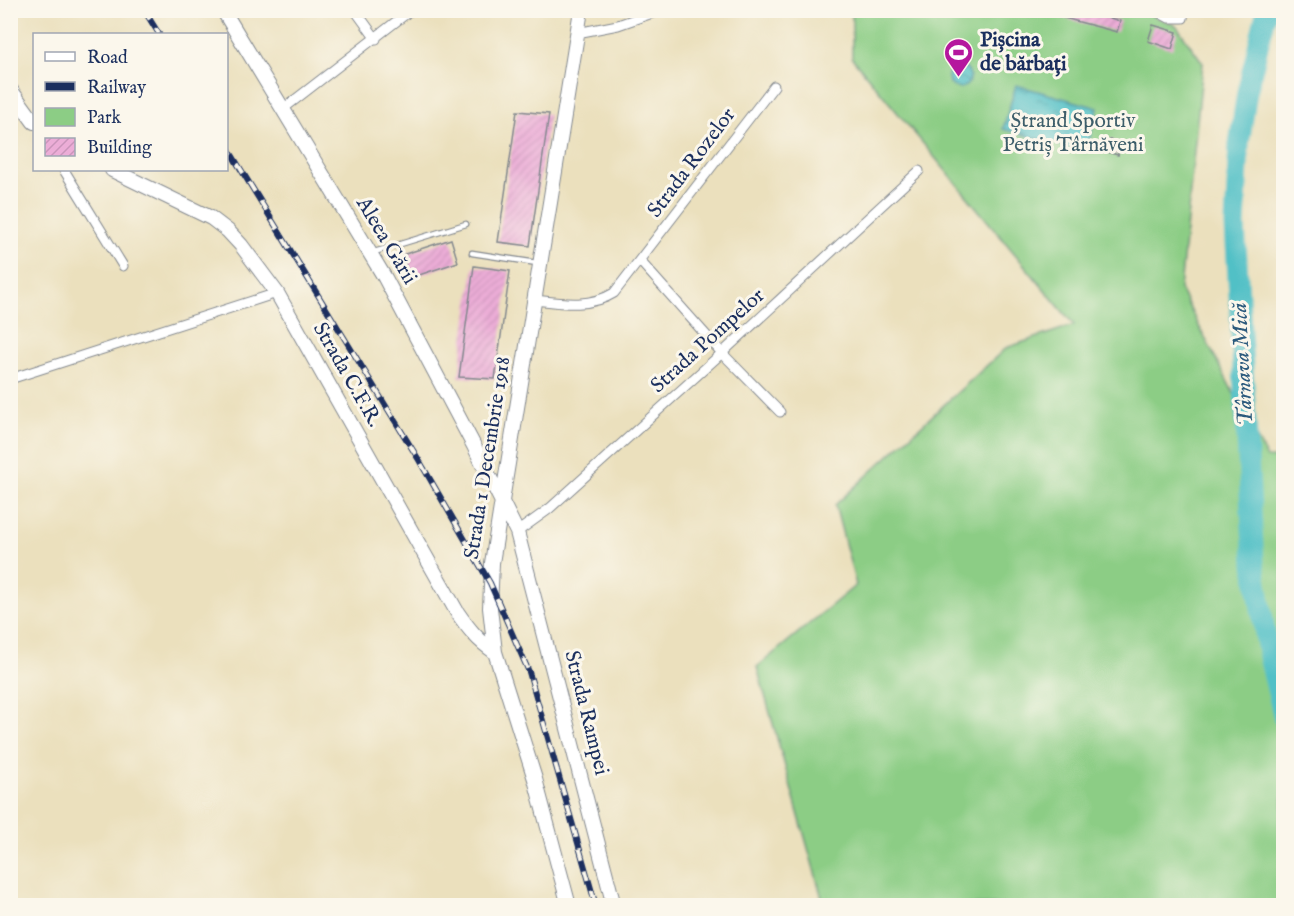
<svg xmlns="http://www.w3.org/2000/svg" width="1294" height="916" viewBox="0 0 1294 916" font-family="'IM FELL English',serif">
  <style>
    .green { fill: #8ccd85; stroke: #547e72; stroke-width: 1.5 }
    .water { fill: url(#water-ripples); stroke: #367892; stroke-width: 1.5 }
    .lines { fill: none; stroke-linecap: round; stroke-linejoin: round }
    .river { stroke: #51c0c6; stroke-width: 21 }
    .building { fill: url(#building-hatch) }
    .lane-casing { stroke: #83888e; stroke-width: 7 }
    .street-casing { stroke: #83888e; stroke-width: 11 }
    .secondary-casing { stroke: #83888e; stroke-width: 16 }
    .lane { stroke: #fff; stroke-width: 4.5 }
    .street { stroke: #fff; stroke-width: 9 }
    .secondary { stroke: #fff; stroke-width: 14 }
    .rail-casing { stroke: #1b2f5e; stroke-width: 6 }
    .rail { stroke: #fbf7ec; stroke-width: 4; stroke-dasharray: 11; stroke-linecap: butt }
    .labels { text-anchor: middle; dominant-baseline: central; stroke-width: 6; stroke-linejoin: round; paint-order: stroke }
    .poi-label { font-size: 21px; font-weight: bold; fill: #1b2f5e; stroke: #fbf7ec; text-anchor: start }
    .park-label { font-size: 21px; fill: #3d5e6a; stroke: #fbf7ec }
    .street-label { font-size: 21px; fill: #1b2f5e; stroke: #fbf7ec }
    .water-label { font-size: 22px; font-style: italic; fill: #2b5a7d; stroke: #fbf7ec }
  </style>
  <defs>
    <pattern id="water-ripples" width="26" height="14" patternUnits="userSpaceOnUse" patternTransform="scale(1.5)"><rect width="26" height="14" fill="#51c0c6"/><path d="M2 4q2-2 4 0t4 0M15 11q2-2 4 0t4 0" fill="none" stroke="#429ca4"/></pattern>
    <pattern id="building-hatch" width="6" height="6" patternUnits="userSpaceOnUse" patternTransform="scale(1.5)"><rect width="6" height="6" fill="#ecadd7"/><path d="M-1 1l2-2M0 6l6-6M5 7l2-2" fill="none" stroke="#ca95bb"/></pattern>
  </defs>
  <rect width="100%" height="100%" fill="#fbf7ec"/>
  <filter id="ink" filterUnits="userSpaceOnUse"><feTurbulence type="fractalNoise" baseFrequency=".0167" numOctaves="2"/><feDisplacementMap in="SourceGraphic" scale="12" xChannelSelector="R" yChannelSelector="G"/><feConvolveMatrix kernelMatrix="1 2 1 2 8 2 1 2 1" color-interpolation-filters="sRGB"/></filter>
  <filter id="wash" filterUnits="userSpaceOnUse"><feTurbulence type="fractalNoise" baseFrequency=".008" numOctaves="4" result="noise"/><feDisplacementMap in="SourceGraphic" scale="24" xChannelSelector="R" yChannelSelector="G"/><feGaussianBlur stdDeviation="1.35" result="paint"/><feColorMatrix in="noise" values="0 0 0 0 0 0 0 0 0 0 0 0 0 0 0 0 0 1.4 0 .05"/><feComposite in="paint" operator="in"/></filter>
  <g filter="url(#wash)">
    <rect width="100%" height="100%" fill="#ebe0bd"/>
    <path class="green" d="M 1145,10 L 1148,14 L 1176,25 L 1203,63 L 1180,289 L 1267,458 L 1283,459 L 1283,905 L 824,905 L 757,667 L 856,585 L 835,505 L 1006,348 L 1074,325 L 852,58 L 852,11 Z"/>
    <path class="water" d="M948 77a11 11 0 1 1 22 0a11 11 0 1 1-22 0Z
      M 1016,85 L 1098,108 L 1086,152 L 1003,129 Z"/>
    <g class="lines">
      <path class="river" d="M 1267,10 L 1247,92 L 1239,144 L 1235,225 L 1254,564 L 1268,652 L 1284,718"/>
    </g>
    <g id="blocks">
      <path class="building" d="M 1050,10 L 1083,10 L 1120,21 L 1117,32 L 1049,14 Z
        M 1153,25 L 1177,32 L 1172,49 L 1148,41 Z
        M 517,111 L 549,114 L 530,246 L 498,242 Z
        M 1110,140 L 1121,143 L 1118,155 L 1107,152 Z
        M 451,239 L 458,262 L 410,278 L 402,255 Z
        M 474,266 L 510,271 L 495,379 L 459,377 Z"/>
    </g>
  </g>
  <g filter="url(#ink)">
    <use href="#blocks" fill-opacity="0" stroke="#83888e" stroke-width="1.5"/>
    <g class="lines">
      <defs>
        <path id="lane" d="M 371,253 L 466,224
          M 472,253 L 537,263"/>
        <path id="street" d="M 355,10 L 376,39
          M 1154,10 L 1169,18 L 1183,18 L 1184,10
          M 577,33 L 618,25 L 661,10
          M 283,109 L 411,10
          M 64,170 L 123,266
          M 640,261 L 722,353 L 780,412
          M 535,300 C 561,303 590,308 614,293 L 774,86
          M 10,379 L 277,293
          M 517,532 L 549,509 L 722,353 L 919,171"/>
        <path id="secondary" d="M 223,10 L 385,278 L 474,446 L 517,532 L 614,906
          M 10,89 L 34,122
          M 112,170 L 211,218 L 228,231 L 241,245 L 277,293 L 457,612 C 468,628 478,641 495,652
          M 569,906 L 535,779 L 495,652 L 490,608 L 492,563 L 581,10"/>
      </defs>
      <use href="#lane" class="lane-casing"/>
      <use href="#street" class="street-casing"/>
      <use href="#secondary" class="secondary-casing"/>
      <use href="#lane" class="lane"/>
      <use href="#street" class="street"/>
      <use href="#secondary" class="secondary"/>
      <defs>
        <path id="rail" d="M 144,10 L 159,34
          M 226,145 L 419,460 L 490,583 L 529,672 L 596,906"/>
      </defs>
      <use href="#rail" class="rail-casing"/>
      <use href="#rail" class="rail"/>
    </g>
  </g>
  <defs>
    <symbol id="stadium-pin" viewBox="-11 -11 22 30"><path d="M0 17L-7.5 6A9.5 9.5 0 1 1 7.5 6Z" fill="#b5179e" stroke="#fbf7ec"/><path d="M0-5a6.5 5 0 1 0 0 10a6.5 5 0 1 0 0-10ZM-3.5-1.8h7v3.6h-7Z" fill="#fff"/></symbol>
  </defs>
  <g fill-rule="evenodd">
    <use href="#stadium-pin" x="942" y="36" width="33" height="45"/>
  </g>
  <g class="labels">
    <g class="poi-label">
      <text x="980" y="40">Pișcina<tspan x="980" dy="24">de bărbați</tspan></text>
    </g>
    <g class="park-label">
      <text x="1073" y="121">Ștrand Sportiv<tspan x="1073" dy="24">Petriș Târnăveni</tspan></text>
    </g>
    <g class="street-label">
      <text transform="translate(692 163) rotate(-53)">Strada Rozelor</text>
      <text transform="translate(386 241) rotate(59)">Aleea Gării</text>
      <text transform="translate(708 341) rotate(-42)">Strada Pompelor</text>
      <text transform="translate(347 375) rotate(60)">Strada C.F.R.</text>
      <text transform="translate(488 458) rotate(-81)">Strada 1 Decembrie 1918</text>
      <text transform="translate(586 713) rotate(76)">Strada Rampei</text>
    </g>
    <g class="water-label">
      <text transform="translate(1243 364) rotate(-93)">Târnava Mică</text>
    </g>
  </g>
  <rect width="1294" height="916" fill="none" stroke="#fbf7ec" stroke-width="36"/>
  <rect x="33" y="33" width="195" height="138" fill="#fbf7ec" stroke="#a1a7b3" stroke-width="1.5"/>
  <rect x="45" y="52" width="30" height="9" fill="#ffffff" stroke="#a1a7b3" stroke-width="1.5"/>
  <text x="87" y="63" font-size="18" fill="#1b2f5e">Road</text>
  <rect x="45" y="82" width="30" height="9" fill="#1b2f5e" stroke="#a1a7b3" stroke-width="1.5"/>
  <text x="87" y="93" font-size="18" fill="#1b2f5e">Railway</text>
  <rect x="45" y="108" width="30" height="18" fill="#8ccd85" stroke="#a1a7b3" stroke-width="1.5"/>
  <text x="87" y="123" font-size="18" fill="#1b2f5e">Park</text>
  <rect x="45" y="138" width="30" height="18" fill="url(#building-hatch)" stroke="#a1a7b3" stroke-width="1.5"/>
  <text x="87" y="153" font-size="18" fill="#1b2f5e">Building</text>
</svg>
